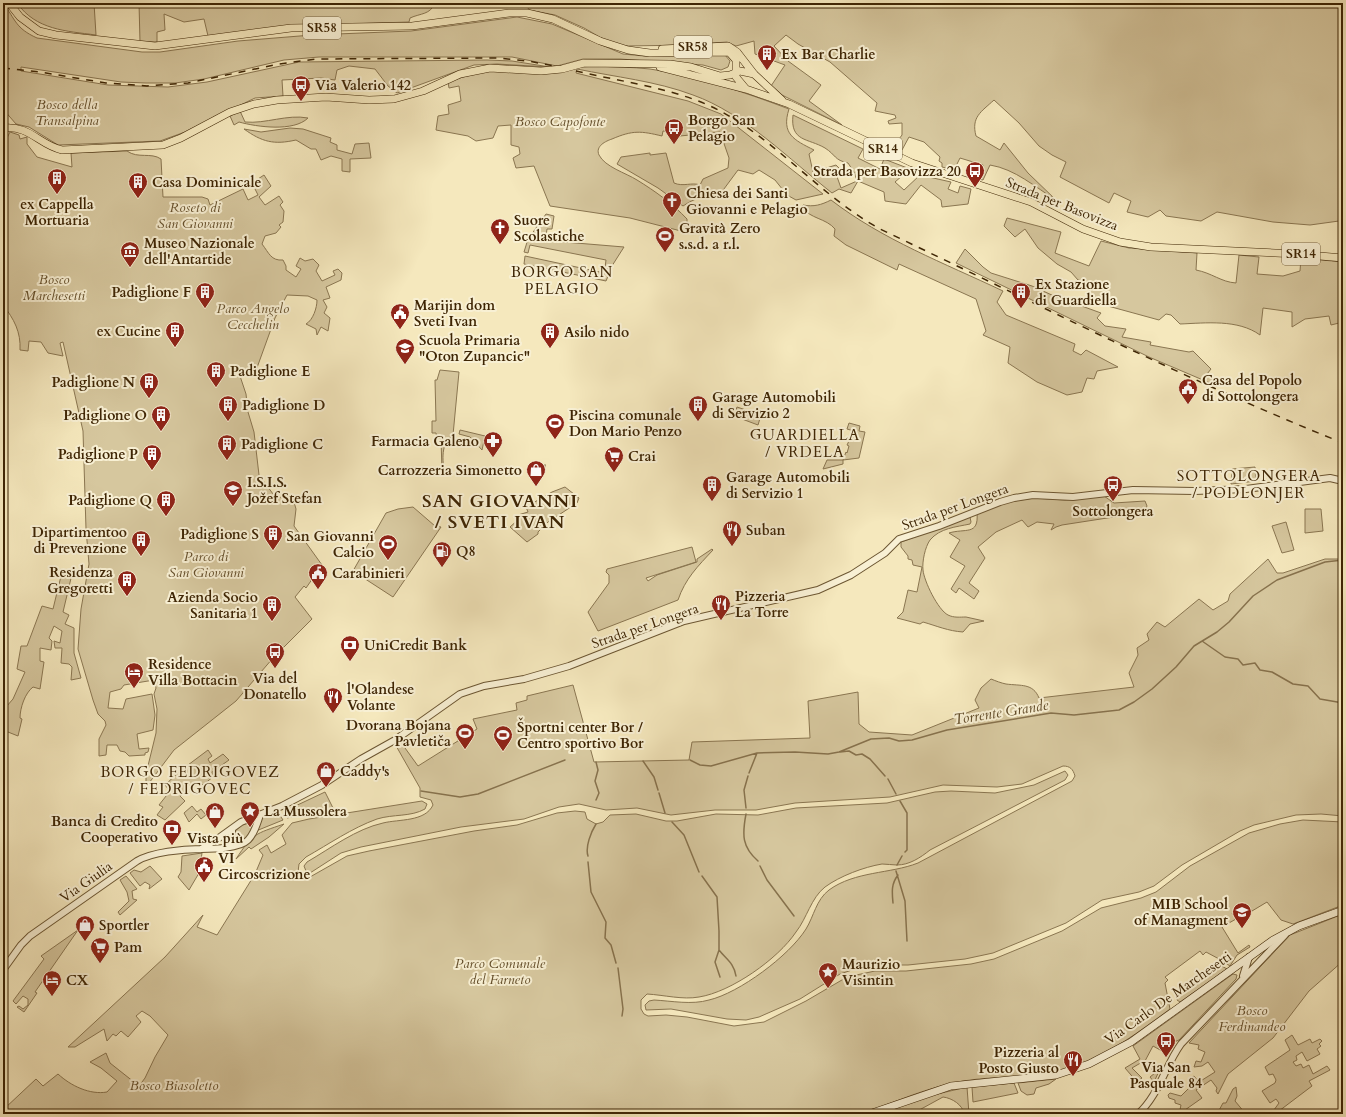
<svg xmlns="http://www.w3.org/2000/svg" width="1346" height="1117" viewBox="0 0 1346 1117" font-family="Cardo,serif">
  <style>
    .green { fill: #d6c79e; stroke: #8a7651 }
    .lines { fill: none; stroke-linecap: round; stroke-linejoin: round }
    .stream { stroke: #87724d; stroke-width: 1.5 }
    .tertiary-casing { stroke: #6c5632; stroke-width: 8 }
    .secondary-casing { stroke: #3e2504; stroke-width: 8 }
    .primary-casing { stroke: #3e2504; stroke-width: 8 }
    .tertiary { stroke: #f8f0d4; stroke-width: 6 }
    .secondary { stroke: #f8f0d4; stroke-width: 7 }
    .primary { stroke: #f5e8bd; stroke-width: 7 }
    .rail { stroke: #3e2504; stroke-width: 1.5; stroke-dasharray: 7 7; stroke-linecap: butt }
    .labels { text-anchor: middle; dominant-baseline: central; stroke-width: 4; stroke-linejoin: round; paint-order: stroke }
    .shield { fill: #f8f0d4; stroke: #766242; stroke-width: 1 }
    .shield-label { font-size: 13px; font-weight: bold; fill: #3e2504 }
    .poi-label { font-size: 14px; font-weight: bold; fill: #3e2504; stroke: #f8f0d4; text-anchor: start }
    .park-label { font-size: 14px; font-style: italic; fill: #644e2a; stroke: #f8f0d4 }
    .street-label { font-size: 14px; fill: #3e2504; stroke: #f8f0d4 }
    .neighbourhood-label { font-size: 15px; letter-spacing: 1px; fill: #3e2504; stroke: #f8f0d4 }
    .water-label { font-size: 15px; font-style: italic; fill: #624c29; stroke: #f8f0d4 }
    .district-label { font-size: 18px; font-weight: bold; letter-spacing: 1px; fill: #3e2504; stroke: #f8f0d4 }
  </style>
  <rect width="100%" height="100%" fill="#f5e8bd"/>
  <filter id="stains"><feTurbulence type="fractalNoise" baseFrequency=".005" numOctaves="4"/><feColorMatrix values="0 0 0 0 .2 0 0 0 0 .09 0 0 0 0 .02 0 0 0 .5 -.17"/></filter>
  <radialGradient id="worn" r=".72"><stop offset=".6" stop-color="#630" stop-opacity="0"/><stop offset="1" stop-color="#630" stop-opacity=".3"/></radialGradient>
  <path class="green" d="M 3,3 C 16,20 15,28 37,38 L 142,52 L 160,52 L 238,41 L 312,35 L 411,31 L 517,17 L 552,24 L 623,54 L 644,56 L 725,55 L 730,61 L 728,67 L 721,70 L 703,65 L 620,59 L 583,59 L 557,66 L 512,57 L 319,57 L 284,60 L 204,79 L 175,83 L 146,83 L 121,82 L 21,67 L 21,71 L 108,85 L 168,87 L 207,82 L 299,62 L 487,60 L 512,61 L 550,67 L 497,64 L 474,65 L 397,93 L 388,86 L 375,69 L 349,66 L 337,70 L 335,80 L 321,78 L 282,80 L 283,96 L 255,98 L 185,132 L 160,141 L 58,145 L 29,127 L 16,124 L 3,109 Z
    M 17,3 L 94,3 L 96,35 C 66,31 36,30 17,3 Z
    M 139,3 L 435,3 C 430,15 421,13 410,18 L 409,22 L 289,26 L 208,36 L 204,19 L 184,22 L 164,14 L 165,30 L 157,32 L 157,42 L 140,42 Z
    M 500,3 L 1343,3 L 1343,215 L 1339,221 L 1310,225 L 1273,222 L 1217,212 L 1201,221 L 1166,216 L 1160,210 L 1148,217 L 1127,212 L 1131,201 L 1114,193 L 1109,203 L 1060,177 L 1066,162 L 1052,155 L 1039,146 L 1019,123 L 994,100 C 981,112 971,117 976,136 L 1000,150 L 1004,143 L 1028,173 L 1056,200 C 1035,187 1015,169 990,165 L 983,180 L 978,179 L 983,165 L 960,158 L 954,170 L 942,167 L 942,163 L 939,161 L 940,157 L 924,142 L 909,137 L 902,150 L 878,139 L 899,139 L 902,135 L 902,123 L 889,124 L 888,121 L 896,118 L 895,115 L 875,111 L 877,103 L 830,62 L 798,44 L 786,35 L 774,46 L 788,61 L 821,85 L 809,101 L 842,125 L 782,95 L 771,86 L 785,65 L 755,54 L 754,41 L 736,46 L 727,42 L 700,44 L 699,39 L 692,40 L 693,45 L 624,46 L 605,40 L 584,28 L 555,15 L 529,10 L 527,6 L 486,6 Z
    M 597,66 C 614,67 632,67 650,69 C 697,76 744,92 789,109 C 781,134 794,140 814,150 L 809,154 L 813,172 L 836,165 L 840,169 L 835,171 L 841,188 L 857,181 L 854,172 L 848,163 C 834,160 836,155 825,148 C 808,138 790,142 793,115 L 863,149 L 858,158 L 880,169 L 884,159 L 910,169 L 895,182 L 904,190 L 920,175 L 951,182 L 948,189 L 958,193 L 960,186 L 971,189 L 968,204 L 942,207 L 941,200 L 921,185 L 906,204 L 885,201 L 884,192 L 858,181 L 851,193 L 839,189 L 832,193 C 790,160 744,113 693,95 C 656,81 615,77 577,69 L 576,73 L 688,101 L 721,114 L 823,194 L 796,200 L 787,195 L 775,180 L 759,170 L 753,174 L 738,170 L 718,197 C 704,194 694,199 683,206 L 658,188 L 617,164 L 621,157 L 650,153 L 650,155 L 666,153 L 674,183 C 683,187 692,182 700,185 L 703,179 L 728,168 L 729,158 L 720,132 L 670,137 L 670,132 L 663,131 L 662,136 C 641,131 633,130 612,139 C 606,141 595,146 599,155 C 605,167 626,173 637,180 C 655,191 673,204 687,219 L 687,227 L 681,231 L 630,218 L 550,206 L 534,166 L 516,168 L 513,158 L 520,154 L 519,147 L 511,145 L 511,125 L 498,126 L 493,138 L 476,141 L 468,136 L 436,130 L 438,116 L 449,114 L 448,105 L 461,101 L 459,86 L 449,88 L 448,82 L 463,77 L 487,71 L 554,73 L 579,67 Z
    M 240,111 L 245,122 C 266,124 287,114 308,118 C 294,132 257,127 239,122 L 234,125 L 230,116 Z
    M 290,128 L 303,129 L 331,138 L 330,142 L 337,145 L 337,150 L 352,154 L 355,144 L 369,143 L 371,158 L 350,159 L 350,172 L 342,171 L 342,159 L 331,156 L 321,160 L 316,149 L 311,149 L 296,140 C 274,145 262,142 244,129 L 261,132 Z
    M 10,132 L 19,135 L 20,139 L 27,137 L 27,144 L 37,157 L 72,167 L 71,153 L 127,151 C 138,159 151,152 161,159 L 163,197 L 202,197 L 208,199 L 210,205 L 243,189 L 248,200 L 258,195 L 252,183 L 264,175 L 271,186 L 259,197 L 265,205 L 279,196 L 283,202 L 280,205 L 284,211 L 283,222 L 279,225 L 281,227 L 276,233 L 265,236 L 262,244 C 269,253 271,261 283,260 L 286,266 L 286,270 L 296,277 L 301,269 L 296,266 L 300,258 L 305,261 L 313,259 L 319,265 L 316,271 L 322,281 L 335,275 L 333,271 L 338,269 L 342,273 L 341,280 L 326,287 L 330,298 L 323,300 L 327,307 L 324,313 L 330,318 L 328,331 L 321,327 L 317,335 L 316,329 L 306,324 C 313,320 317,308 317,300 L 308,296 L 287,295 L 275,318 L 254,376 L 239,373 L 246,394 L 248,412 L 254,432 L 259,475 L 276,498 L 292,495 L 296,509 L 294,526 L 322,565 L 306,588 L 304,586 L 295,597 L 312,619 L 273,658 L 236,701 L 174,750 L 146,787 L 146,774 L 156,733 L 157,709 L 154,694 L 156,688 L 154,680 L 124,685 L 121,689 L 110,692 L 108,708 L 123,709 L 126,699 L 152,694 L 155,715 L 153,730 L 137,734 L 139,749 L 149,748 L 148,752 L 145,753 L 145,755 L 129,756 L 125,752 L 120,751 L 117,745 L 107,745 L 106,755 L 99,756 L 99,739 L 106,725 L 105,721 L 98,714 L 93,700 L 78,649 L 81,609 L 89,564 L 86,529 L 83,431 L 63,342 L 60,343 L 63,356 L 48,353 L 41,342 L 29,341 L 28,351 L 20,350 C 21,332 14,319 3,305 L 3,146 Z
    M 831,200 C 883,240 944,263 1003,291 L 997,302 L 1006,315 L 1075,344 L 1073,351 L 1081,355 L 1086,350 L 1118,367 L 1097,371 L 1094,379 L 1087,378 L 1082,392 L 1067,395 L 1037,382 L 1008,363 L 1010,347 L 983,335 L 986,331 L 976,299 L 899,264 L 897,270 L 846,245 L 834,236 L 835,229 C 826,218 810,219 802,207 L 803,205 C 814,207 821,205 831,200 Z
    M 546,214 L 554,216 L 552,229 L 547,229 L 546,236 L 531,235 Z
    M 1007,218 L 1061,232 L 1055,253 L 1089,266 L 1101,241 L 1129,248 L 1197,253 L 1196,270 C 1212,273 1221,282 1236,283 L 1239,255 L 1259,257 L 1257,274 L 1283,276 L 1300,271 L 1301,258 L 1343,262 L 1343,322 L 1331,325 L 1329,316 L 1305,319 L 1292,327 L 1292,312 L 1263,308 L 1260,335 C 1238,319 1206,323 1180,324 L 1171,315 L 1166,314 L 1159,320 L 1086,300 L 1092,284 L 1078,280 L 1071,272 L 1057,264 L 1038,248 L 1025,229 L 1015,237 L 1004,226 Z
    M 528,239 L 624,247 L 610,269 L 605,268 L 606,260 L 530,245 L 528,253 L 524,252 Z
    M 965,249 L 983,267 L 991,273 L 1032,286 L 1054,296 L 1101,313 L 1097,318 L 1105,326 L 1126,329 L 1122,337 L 1151,342 L 1150,345 L 1189,352 L 1193,351 L 1211,369 L 1207,374 L 1217,386 L 1149,357 L 956,263 Z
    M 525,256 L 609,274 L 606,281 L 524,264 Z
    M 440,370 L 459,372 L 453,435 C 440,444 443,460 444,473 L 442,472 L 441,438 L 437,438 L 436,433 L 432,433 L 432,421 L 436,421 L 435,380 L 437,380 Z
    M 737,407 L 761,415 L 758,425 L 734,416 Z
    M 849,423 L 860,426 L 859,431 L 865,432 L 859,458 L 843,460 L 843,464 L 823,469 L 827,460 L 843,460 L 846,452 L 847,453 L 849,446 L 847,445 L 854,431 L 847,429 Z
    M 460,430 L 485,436 L 482,450 L 470,437 L 459,434 Z
    M 1255,467 L 1256,481 L 1231,484 L 1232,469 Z
    M 565,487 L 579,498 L 577,503 L 548,522 L 538,532 L 538,534 L 527,542 L 510,527 L 520,518 L 518,515 L 528,512 L 526,507 L 552,492 Z
    M 1104,496 L 1114,503 L 1145,501 L 1147,506 L 1145,510 L 1133,514 L 1062,525 L 1056,527 L 1051,530 L 1054,524 L 1037,522 L 1028,527 L 1022,520 L 996,532 L 978,547 L 985,558 L 969,583 L 979,591 L 974,599 L 959,588 L 956,593 L 951,589 L 965,566 L 950,557 L 960,540 L 949,533 C 965,528 979,536 977,513 L 1007,502 L 1034,498 L 1065,500 Z
    M 413,507 L 435,526 L 441,527 L 393,597 L 353,571 L 386,513 L 398,509 Z
    M 1305,509 L 1321,509 L 1323,531 L 1305,533 Z
    M 970,517 L 971,522 L 970,524 C 956,527 940,528 930,540 C 925,547 922,562 923,570 C 924,581 938,610 948,615 C 954,618 960,617 966,617 C 972,618 978,620 984,621 L 970,624 L 963,632 C 948,631 937,626 923,622 L 920,624 L 897,618 L 903,612 L 908,590 L 917,592 L 922,567 L 913,565 L 912,560 L 908,559 L 908,556 L 901,547 L 901,542 Z
    M 1286,522 L 1294,550 L 1282,553 L 1272,526 Z
    M 692,547 L 696,562 L 646,578 L 648,581 L 657,575 L 697,562 L 697,559 L 712,549 L 713,550 C 698,566 685,579 678,600 L 598,631 L 588,612 L 609,583 L 609,575 L 606,572 L 607,569 Z
    M 1268,559 L 1277,573 L 1283,573 L 1325,559 L 1343,559 L 1343,816 L 1321,814 L 1296,815 L 1254,825 L 1240,831 L 1182,865 L 1154,886 L 1139,892 L 1102,900 L 1066,923 L 993,953 L 965,959 L 908,965 L 876,965 L 858,968 L 840,974 L 800,999 L 759,1017 L 746,1020 L 727,1019 L 671,1009 L 646,1010 L 645,1005 L 649,1001 L 654,1000 C 672,1001 692,1005 709,1000 C 739,993 789,956 806,929 C 814,916 816,900 829,890 C 855,871 890,874 918,863 L 1072,781 L 1075,776 C 1073,769 1070,766 1063,766 L 1022,784 L 997,787 L 943,785 L 890,797 L 795,803 L 756,810 L 715,810 L 671,815 L 637,808 L 606,810 L 579,804 L 559,807 L 524,819 L 461,827 L 361,847 L 341,853 L 310,873 L 306,871 L 304,866 L 307,862 C 331,848 356,829 383,823 C 399,819 425,822 433,805 L 431,800 L 420,797 L 420,788 L 395,744 L 400,741 L 418,766 L 477,729 L 473,719 L 517,710 L 516,703 L 527,700 L 527,696 L 573,685 L 594,762 L 689,760 L 692,742 L 810,738 L 808,701 L 858,692 L 859,724 L 869,732 L 912,735 L 979,708 L 975,700 L 981,688 L 991,679 C 996,681 1001,683 1006,684 C 1021,686 1033,683 1039,698 L 1134,687 L 1129,673 L 1138,655 L 1137,648 L 1149,640 L 1147,634 L 1157,622 L 1165,627 L 1199,599 L 1213,610 L 1228,601 L 1230,594 Z
    M 62,572 L 72,574 L 63,612 L 69,615 L 65,624 L 74,628 L 74,653 L 81,678 L 71,680 L 72,667 L 69,664 L 61,663 L 62,648 L 55,648 L 54,641 L 60,643 L 62,631 L 54,626 L 49,638 L 52,641 L 51,650 L 40,648 L 40,661 L 44,662 L 40,689 L 33,687 C 25,693 20,708 20,718 L 22,719 L 18,736 L 3,730 L 3,707 L 6,707 L 13,699 L 25,672 L 17,669 L 21,646 L 27,646 L 42,606 L 53,609 Z
    M 208,750 L 212,756 L 208,759 L 210,763 L 223,754 L 229,760 L 212,772 L 214,776 L 203,785 L 200,782 L 180,796 L 185,801 L 165,820 L 157,815 L 163,807 L 159,805 L 170,791 L 165,785 L 180,771 Z
    M 1065,771 L 1068,775 L 1065,780 L 930,850 C 920,858 909,865 897,865 C 892,865 887,864 882,864 C 864,867 840,876 825,887 C 811,898 807,918 796,932 C 778,959 731,992 699,997 C 683,1000 664,995 647,994 L 641,1000 L 641,1009 L 644,1014 L 648,1016 L 666,1015 L 687,1017 L 734,1026 L 764,1022 L 806,1001 L 847,977 L 875,971 L 906,971 L 971,964 L 994,959 L 1062,931 L 1101,908 L 1141,898 L 1156,892 L 1190,866 L 1249,833 L 1280,824 L 1303,820 L 1343,822 L 1343,905 L 1293,924 L 1281,920 L 1267,902 L 1252,911 L 1247,904 L 1232,913 L 1236,919 L 1222,927 L 1238,953 L 1249,945 L 1250,947 L 1237,955 L 1230,966 L 1221,960 L 1206,952 L 1203,955 L 1200,951 L 1165,977 L 1168,980 L 1165,983 L 1170,1009 C 1140,1031 1110,1054 1074,1067 C 1039,1079 1000,1075 963,1081 C 928,1087 895,1102 862,1114 L 3,1114 L 6,1110 L 4,1109 L 36,1079 L 43,1086 L 58,1074 C 71,1086 90,1095 107,1092 L 117,1081 L 101,1068 L 90,1062 L 106,1053 L 110,1063 L 139,1086 L 145,1078 L 155,1057 L 168,1035 L 150,1016 L 142,1011 L 136,1016 L 141,1022 L 128,1037 L 121,1031 L 116,1036 L 113,1034 L 107,1041 L 104,1029 L 75,1047 L 68,1047 L 165,957 L 203,915 L 197,927 L 217,935 L 255,874 L 263,855 L 259,850 L 267,845 L 271,853 L 286,844 L 282,835 L 292,823 L 309,819 L 422,801 L 427,804 L 425,809 C 411,817 393,814 377,819 C 352,828 329,844 306,857 L 299,864 L 298,872 L 303,876 L 310,877 L 347,856 L 369,851 L 474,831 L 517,825 L 557,813 L 575,811 L 585,812 L 587,819 L 596,824 L 603,822 L 610,815 L 636,814 L 666,821 L 677,821 L 716,814 L 758,815 L 796,808 L 887,803 L 935,792 L 951,791 L 995,793 L 1034,785 Z
    M 325,792 L 333,808 L 287,818 L 285,814 L 290,812 L 289,809 Z
    M 192,806 L 197,812 L 201,809 L 206,815 L 201,819 L 197,814 L 189,822 L 184,813 Z
    M 277,811 L 283,820 L 256,831 L 261,817 Z
    M 244,823 L 250,824 L 252,828 L 249,836 L 243,841 L 236,841 L 233,833 Z
    M 284,824 L 269,837 L 251,849 L 249,847 L 236,859 C 253,833 255,834 284,824 Z
    M 202,853 L 199,873 L 189,890 L 178,877 L 181,872 L 182,856 Z
    M 150,866 L 162,879 L 149,889 L 150,885 L 145,882 L 140,886 L 130,873 L 134,870 L 141,872 Z
    M 126,876 L 137,889 L 132,891 L 133,899 L 137,900 L 120,915 L 118,912 L 129,901 L 127,892 L 120,880 Z
    M 1343,914 L 1343,961 L 1309,991 L 1273,1038 L 1228,1074 L 1218,1094 L 1216,1091 L 1217,1088 L 1211,1080 L 1196,1090 L 1202,1098 L 1185,1110 L 1188,1114 L 1179,1114 L 1181,1105 L 1175,1103 L 1175,1100 L 1169,1098 L 1168,1095 L 1170,1093 L 1181,1096 L 1189,1088 L 1191,1078 L 1194,1076 L 1199,1082 L 1215,1072 L 1208,1062 L 1202,1066 L 1194,1067 L 1196,1061 L 1201,1062 L 1205,1052 L 1198,1049 L 1199,1045 L 1189,1043 L 1290,935 Z
    M 78,930 L 35,992 L 37,993 L 24,1012 L 17,1007 L 19,1006 L 23,1009 L 28,1005 L 28,999 L 23,996 L 16,1004 L 13,1001 L 44,959 L 41,956 Z
    M 1220,965 L 1227,969 L 1180,1002 L 1177,1000 L 1176,996 L 1178,994 L 1180,996 Z
    M 1233,974 L 1237,975 L 1236,979 L 1179,1040 L 1167,1045 L 1162,1051 L 1153,1046 L 1145,1061 L 1160,1069 L 1154,1082 L 1150,1077 L 1155,1073 L 1144,1061 L 1132,1068 L 1142,1078 L 1137,1082 L 1125,1068 L 1140,1059 L 1133,1046 Z
    M 1292,1035 L 1298,1045 L 1310,1039 L 1312,1043 L 1320,1039 L 1322,1041 L 1319,1044 L 1321,1046 L 1317,1049 L 1320,1054 L 1307,1061 L 1302,1052 L 1296,1056 L 1297,1060 L 1293,1062 L 1296,1066 L 1301,1064 L 1303,1068 L 1309,1065 L 1313,1074 L 1327,1066 L 1330,1070 L 1309,1081 L 1312,1086 L 1275,1114 L 1271,1114 L 1279,1103 L 1276,1099 L 1270,1103 L 1262,1091 L 1275,1083 L 1276,1080 L 1273,1074 L 1269,1075 L 1265,1067 L 1290,1050 L 1285,1040 Z
    M 1056,1079 L 1049,1084 L 1036,1088 L 1034,1094 L 1027,1095 L 1021,1091 L 1018,1083 Z
    M 1014,1083 L 1018,1093 L 973,1102 L 972,1087 Z
    M 967,1087 L 969,1114 L 964,1114 C 963,1105 952,1098 943,1097 L 912,1114 L 889,1114 L 886,1111 L 929,1096 Z
    M 1236,1087 L 1237,1096 L 1235,1101 L 1245,1113 L 1217,1114 L 1223,1103 L 1226,1103 L 1233,1089 Z"/>
  <g class="lines">
    <path class="stream" d="M 543,473 L 545,465
      M 1202,641 L 1225,657 L 1238,659 L 1243,665 L 1255,663 L 1260,670 L 1272,672 L 1293,684 L 1308,686 L 1320,699 L 1343,703
      M 840,752 L 849,751 L 856,755 L 862,754 L 870,759 L 885,776
      M 690,760 L 700,765 L 711,766 L 757,753 L 795,752 L 828,754 L 839,752 L 871,739 L 889,738 L 899,741 L 912,740 L 947,730 L 1051,713 L 1074,715 L 1119,710 L 1134,702 L 1152,689 L 1176,667 L 1194,646 L 1217,632 L 1229,622 L 1253,596 L 1277,580 L 1325,562 L 1343,560
      M 643,761 L 654,777 L 658,790
      M 596,762 L 598,770 L 595,781 L 599,793 L 596,800
      M 749,773 L 757,753
      M 888,779 L 896,794
      M 421,791 L 460,797 L 478,794 L 565,760
      M 659,793 L 665,813
      M 900,801 L 907,813 L 907,850 L 905,852
      M 746,808 L 744,790 L 748,776
      M 746,814 C 742,835 742,847 758,861
      M 672,822 L 684,835 L 699,872
      M 588,856 C 585,847 591,832 596,824
      M 588,862 L 591,892 L 606,922 L 605,938 L 611,945 L 616,963
      M 897,865 L 902,856
      M 760,866 L 767,880 L 794,916
      M 896,871 L 905,901 L 907,941
      M 702,876 L 717,897 L 719,931 L 719,950 L 715,962 L 720,977
      M 893,903 C 892,892 891,884 898,875
      M 719,950 C 726,959 734,963 736,976
      M 618,968 L 623,1009 L 622,1016"/>
    <defs>
      <path id="tertiary" d="M 232,829 L 232,839 L 239,844
        M 222,836 L 228,840 L 228,847
        M 201,849 L 216,840 L 241,822 L 282,806 L 322,785 L 361,759 L 395,740 L 460,694 L 484,686 L 524,679 L 569,666 L 684,621 L 818,590 L 851,575 L 885,553 L 899,539 L 939,526 L 1000,502 L 1014,498 L 1033,495 L 1073,497 L 1133,490 L 1195,491 L 1246,489 L 1330,478 L 1343,481
        M 3,970 L 21,945 L 30,936 L 137,861 C 152,852 183,849 201,849 C 213,849 239,849 248,840 C 255,833 257,823 260,815
        M 1243,976 L 1249,957
        M 1138,1114 C 1159,1095 1165,1066 1181,1044 L 1285,935"/>
      <path id="secondary" d="M 869,1114 L 951,1086 L 1056,1075 L 1089,1064 L 1131,1042 L 1273,940 L 1299,926 L 1343,910"/>
      <path id="primary" d="M 9,3 L 20,17 L 39,31 L 56,35 L 155,46 L 291,28 L 412,26 L 509,13 L 527,13 L 553,19 L 600,41 L 628,50 L 650,53 L 729,52 L 736,60 L 736,77 L 746,89
        M 662,49 L 728,46 L 737,52 L 754,74 L 782,100
        M 660,67 L 746,89 L 789,104 L 912,163 L 1031,202 L 1083,229 L 1120,242 L 1151,247 L 1297,254 L 1343,258
        M 3,128 C 30,125 39,145 62,150 L 163,145 L 181,138 L 230,112 L 254,104 L 277,100 L 326,97 L 369,100 L 394,99 L 423,91 L 460,74 L 490,68 L 541,71 L 562,69 L 584,63 L 670,64 L 691,67 L 720,76 L 730,75 L 740,71 L 754,74"/>
    </defs>
    <use href="#tertiary" class="tertiary-casing"/>
    <use href="#secondary" class="secondary-casing"/>
    <use href="#primary" class="primary-casing"/>
    <use href="#tertiary" class="tertiary"/>
    <use href="#secondary" class="secondary"/>
    <use href="#primary" class="primary"/>
    <path class="rail" d="M 3,68 L 40,72 L 106,83 L 147,86 L 188,83 L 279,64 L 316,59 L 497,58 L 528,61 L 554,66
      M 576,71 C 622,82 681,89 722,112 C 779,143 822,197 880,229 C 1034,302 1185,380 1343,443"/>
  </g>
  <defs>
    <symbol id="building-pin" viewBox="-11 -11 22 30"><path d="M0 17L-7.5 6A9.5 9.5 0 1 1 7.5 6Z" fill="#8f2418" stroke="#f8f0d4"/><path d="M-4-6H4V6H1V3H-1V6H-4ZM-2.5-4.3h1.7v1.8h-1.7ZM.8-4.3h1.7v1.8H.8ZM-2.5-1h1.7V.8h-1.7ZM.8-1h1.7V.8H.8Z" fill="#fff"/></symbol>
    <symbol id="bus-pin" viewBox="-11 -11 22 30"><path d="M0 17L-7.5 6A9.5 9.5 0 1 1 7.5 6Z" fill="#8f2418" stroke="#f8f0d4"/><path d="M-5-6H5V4H4V6H2V4H-2V6H-4V4H-5ZM-3.5-4V0h7V-4ZM-3.5 1.2v1.5H-2V1.2ZM2 1.2v1.5H3.5V1.2Z" fill="#fff"/></symbol>
    <symbol id="church-pin" viewBox="-11 -11 22 30"><path d="M0 17L-7.5 6A9.5 9.5 0 1 1 7.5 6Z" fill="#8f2418" stroke="#f8f0d4"/><path d="M-1.2-6h2.4v3.5h3.3v2.4h-3.3V6h-2.4V-.1h-3.3v-2.4h3.3Z" fill="#fff"/></symbol>
    <symbol id="stadium-pin" viewBox="-11 -11 22 30"><path d="M0 17L-7.5 6A9.5 9.5 0 1 1 7.5 6Z" fill="#8f2418" stroke="#f8f0d4"/><path d="M0-5a6.5 5 0 1 0 0 10a6.5 5 0 1 0 0-10ZM-3.5-1.8h7v3.6h-7Z" fill="#fff"/></symbol>
    <symbol id="museum-pin" viewBox="-11 -11 22 30"><path d="M0 17L-7.5 6A9.5 9.5 0 1 1 7.5 6Z" fill="#8f2418" stroke="#f8f0d4"/><path d="M0-6L6-3V-2H-6V-3ZM-5-1h2V3h-2ZM-1-1h2V3h-2ZM3-1h2V3H3ZM-6 4H6V6H-6Z" fill="#fff"/></symbol>
    <symbol id="civic-pin" viewBox="-11 -11 22 30"><path d="M0 17L-7.5 6A9.5 9.5 0 1 1 7.5 6Z" fill="#8f2418" stroke="#f8f0d4"/><path d="M-.6-6.5H3V-4.5H.6V-3L4-1V1h2V6H-6V1h2V-1L-.6-3ZM-1.2 2.5V6h2.4V2.5Z" fill="#fff"/></symbol>
    <symbol id="school-pin" viewBox="-11 -11 22 30"><path d="M0 17L-7.5 6A9.5 9.5 0 1 1 7.5 6Z" fill="#8f2418" stroke="#f8f0d4"/><path d="M0-5L7-2L0 1L-7-2ZM-4 1L0 2.5L4 1V4Q0 6-4 4Z" fill="#fff"/></symbol>
    <symbol id="pharmacy-pin" viewBox="-11 -11 22 30"><path d="M0 17L-7.5 6A9.5 9.5 0 1 1 7.5 6Z" fill="#8f2418" stroke="#f8f0d4"/><path d="M-2-6h4v4h4v4h-4v4h-4v-4h-4v-4h4Z" fill="#fff"/></symbol>
    <symbol id="supermarket-pin" viewBox="-11 -11 22 30"><path d="M0 17L-7.5 6A9.5 9.5 0 1 1 7.5 6Z" fill="#8f2418" stroke="#f8f0d4"/><path d="M-6-5.5h2.5l.6 2H6L4.5 2H-2.5L-4.4-4H-6ZM-1.5 3.2a1.3 1.3 0 1 0 .1 0ZM3 3.2a1.3 1.3 0 1 0 .1 0Z" fill="#fff"/></symbol>
    <symbol id="shop-pin" viewBox="-11 -11 22 30"><path d="M0 17L-7.5 6A9.5 9.5 0 1 1 7.5 6Z" fill="#8f2418" stroke="#f8f0d4"/><path d="M-5-2.5h2.3a2.7 3.5 0 0 1 5.4 0H5L5.5 6h-11ZM-1.5-2.5h3a1.5 2.3 0 0 0-3 0Z" fill="#fff"/></symbol>
    <symbol id="restaurant-pin" viewBox="-11 -11 22 30"><path d="M0 17L-7.5 6A9.5 9.5 0 1 1 7.5 6Z" fill="#8f2418" stroke="#f8f0d4"/><path d="M-5-6h1v4h1v-4h1v4h1v-4h1v5L-1.5 .5V6h-2V.5L-5-1ZM5-6V6H3V1.5H1.5Q1.5-4 5-6Z" fill="#fff"/></symbol>
    <symbol id="fuel-pin" viewBox="-11 -11 22 30"><path d="M0 17L-7.5 6A9.5 9.5 0 1 1 7.5 6Z" fill="#8f2418" stroke="#f8f0d4"/><path d="M-5.5-6h7V0h2V4h1.3V-2.5L3-4.5l.8-.8L6-3V5H2.5V1h-1V6h-7ZM-4.2-4.7v3.2H.2V-4.7Z" fill="#fff"/></symbol>
    <symbol id="bank-pin" viewBox="-11 -11 22 30"><path d="M0 17L-7.5 6A9.5 9.5 0 1 1 7.5 6Z" fill="#8f2418" stroke="#f8f0d4"/><path d="M-6-4H6V4H-6ZM0-2.3a2.3 2.3 0 1 0 0 4.6a2.3 2.3 0 1 0 0-4.6Z" fill="#fff"/></symbol>
    <symbol id="hotel-pin" viewBox="-11 -11 22 30"><path d="M0 17L-7.5 6A9.5 9.5 0 1 1 7.5 6Z" fill="#8f2418" stroke="#f8f0d4"/><path d="M-6-4.5h1.5V1H6V5H4.5V3h-9V5H-6ZM-4 0a1.8 1.8 0 1 1 3.6 0ZM.5 0V-2.5h3Q6-2.5 6 0Z" fill="#fff"/></symbol>
    <symbol id="sight-pin" viewBox="-11 -11 22 30"><path d="M0 17L-7.5 6A9.5 9.5 0 1 1 7.5 6Z" fill="#8f2418" stroke="#f8f0d4"/><path d="M0-6L1.8-2.2L6-1.7L2.9 1.2L3.7 5.4L0 3.3L-3.7 5.4L-2.9 1.2L-6-1.7L-1.8-2.2Z" fill="#fff"/></symbol>
    <symbol id="university-pin" viewBox="-11 -11 22 30"><path d="M0 17L-7.5 6A9.5 9.5 0 1 1 7.5 6Z" fill="#8f2418" stroke="#f8f0d4"/><path d="M0-5L7-2L0 1L-7-2ZM-4 1L0 2.5L4 1V4Q0 6-4 4Z" fill="#fff"/></symbol>
  </defs>
  <g fill-rule="evenodd">
    <use href="#building-pin" x="756" y="43" width="22" height="30"/>
    <use href="#bus-pin" x="290" y="74" width="22" height="30"/>
    <use href="#bus-pin" x="663" y="117" width="22" height="30"/>
    <use href="#bus-pin" x="964" y="160" width="22" height="30"/>
    <use href="#building-pin" x="46" y="167" width="22" height="30"/>
    <use href="#building-pin" x="127" y="171" width="22" height="30"/>
    <use href="#church-pin" x="661" y="190" width="22" height="30"/>
    <use href="#church-pin" x="489" y="217" width="22" height="30"/>
    <use href="#stadium-pin" x="654" y="225" width="22" height="30"/>
    <use href="#museum-pin" x="119" y="240" width="22" height="30"/>
    <use href="#building-pin" x="194" y="281" width="22" height="30"/>
    <use href="#building-pin" x="1010" y="281" width="22" height="30"/>
    <use href="#civic-pin" x="389" y="302" width="22" height="30"/>
    <use href="#building-pin" x="164" y="320" width="22" height="30"/>
    <use href="#building-pin" x="539" y="321" width="22" height="30"/>
    <use href="#school-pin" x="394" y="337" width="22" height="30"/>
    <use href="#building-pin" x="205" y="360" width="22" height="30"/>
    <use href="#building-pin" x="138" y="371" width="22" height="30"/>
    <use href="#civic-pin" x="1177" y="377" width="22" height="30"/>
    <use href="#building-pin" x="217" y="394" width="22" height="30"/>
    <use href="#building-pin" x="687" y="394" width="22" height="30"/>
    <use href="#building-pin" x="150" y="404" width="22" height="30"/>
    <use href="#stadium-pin" x="544" y="412" width="22" height="30"/>
    <use href="#pharmacy-pin" x="482" y="430" width="22" height="30"/>
    <use href="#building-pin" x="216" y="433" width="22" height="30"/>
    <use href="#building-pin" x="141" y="443" width="22" height="30"/>
    <use href="#supermarket-pin" x="603" y="445" width="22" height="30"/>
    <use href="#shop-pin" x="525" y="459" width="22" height="30"/>
    <use href="#building-pin" x="701" y="474" width="22" height="30"/>
    <use href="#bus-pin" x="1102" y="474" width="22" height="30"/>
    <use href="#school-pin" x="222" y="479" width="22" height="30"/>
    <use href="#building-pin" x="155" y="489" width="22" height="30"/>
    <use href="#restaurant-pin" x="721" y="519" width="22" height="30"/>
    <use href="#building-pin" x="262" y="523" width="22" height="30"/>
    <use href="#building-pin" x="130" y="529" width="22" height="30"/>
    <use href="#stadium-pin" x="377" y="533" width="22" height="30"/>
    <use href="#fuel-pin" x="431" y="540" width="22" height="30"/>
    <use href="#civic-pin" x="307" y="562" width="22" height="30"/>
    <use href="#building-pin" x="116" y="569" width="22" height="30"/>
    <use href="#restaurant-pin" x="710" y="593" width="22" height="30"/>
    <use href="#building-pin" x="261" y="594" width="22" height="30"/>
    <use href="#bank-pin" x="339" y="634" width="22" height="30"/>
    <use href="#bus-pin" x="264" y="641" width="22" height="30"/>
    <use href="#hotel-pin" x="123" y="661" width="22" height="30"/>
    <use href="#restaurant-pin" x="322" y="686" width="22" height="30"/>
    <use href="#stadium-pin" x="454" y="722" width="22" height="30"/>
    <use href="#stadium-pin" x="492" y="724" width="22" height="30"/>
    <use href="#shop-pin" x="315" y="760" width="22" height="30"/>
    <use href="#sight-pin" x="239" y="800" width="22" height="30"/>
    <use href="#shop-pin" x="204" y="801" width="22" height="30"/>
    <use href="#bank-pin" x="161" y="818" width="22" height="30"/>
    <use href="#civic-pin" x="193" y="855" width="22" height="30"/>
    <use href="#university-pin" x="1231" y="901" width="22" height="30"/>
    <use href="#shop-pin" x="74" y="914" width="22" height="30"/>
    <use href="#supermarket-pin" x="89" y="936" width="22" height="30"/>
    <use href="#sight-pin" x="817" y="961" width="22" height="30"/>
    <use href="#hotel-pin" x="41" y="969" width="22" height="30"/>
    <use href="#bus-pin" x="1155" y="1030" width="22" height="30"/>
    <use href="#restaurant-pin" x="1062" y="1049" width="22" height="30"/>
  </g>
  <g class="labels">
    <g class="shield">
      <rect x="303" y="17" width="38" height="22" rx="3"/>
      <rect x="674" y="36" width="38" height="22" rx="3"/>
      <rect x="864" y="138" width="38" height="22" rx="3"/>
      <rect x="1282" y="243" width="38" height="22" rx="3"/>
    </g>
    <g class="shield-label">
      <text x="322" y="28">SR58</text>
      <text x="693" y="47">SR58</text>
      <text x="883" y="149">SR14</text>
      <text x="1301" y="254">SR14</text>
    </g>
    <g class="poi-label">
      <text x="781" y="54">Ex Bar Charlie</text>
      <text x="315" y="85">Via Valerio 142</text>
      <text x="688" y="120">Borgo San<tspan x="688" dy="16">Pelagio</tspan></text>
      <text x="961" y="171" text-anchor="end">Strada per Basovizza 20</text>
      <text x="152" y="182">Casa Dominicale</text>
      <text x="686" y="193">Chiesa dei Santi<tspan x="686" dy="16">Giovanni e Pelagio</tspan></text>
      <text x="57" y="204" text-anchor="middle">ex Cappella<tspan x="57" dy="16">Mortuaria</tspan></text>
      <text x="514" y="220">Suore<tspan x="514" dy="16">Scolastiche</tspan></text>
      <text x="679" y="228">Gravità Zero<tspan x="679" dy="16">s.s.d. a r.l.</tspan></text>
      <text x="144" y="243">Museo Nazionale<tspan x="144" dy="16">dell'Antartide</tspan></text>
      <text x="1035" y="284">Ex Stazione<tspan x="1035" dy="16">di Guardiella</tspan></text>
      <text x="191" y="292" text-anchor="end">Padiglione F</text>
      <text x="414" y="305">Marijin dom<tspan x="414" dy="16">Sveti Ivan</tspan></text>
      <text x="161" y="331" text-anchor="end">ex Cucine</text>
      <text x="564" y="332">Asilo nido</text>
      <text x="419" y="340">Scuola Primaria<tspan x="419" dy="16">"Oton Zupancic"</tspan></text>
      <text x="230" y="371">Padiglione E</text>
      <text x="1202" y="380">Casa del Popolo<tspan x="1202" dy="16">di Sottolongera</tspan></text>
      <text x="135" y="382" text-anchor="end">Padiglione N</text>
      <text x="712" y="397">Garage Automobili<tspan x="712" dy="16">di Servizio 2</tspan></text>
      <text x="242" y="405">Padiglione D</text>
      <text x="147" y="415" text-anchor="end">Padiglione O</text>
      <text x="569" y="415">Piscina comunale<tspan x="569" dy="16">Don Mario Penzo</tspan></text>
      <text x="479" y="441" text-anchor="end">Farmacia Galeno</text>
      <text x="241" y="444">Padiglione C</text>
      <text x="138" y="454" text-anchor="end">Padiglione P</text>
      <text x="628" y="456">Crai</text>
      <text x="522" y="470" text-anchor="end">Carrozzeria Simonetto</text>
      <text x="726" y="477">Garage Automobili<tspan x="726" dy="16">di Servizio 1</tspan></text>
      <text x="247" y="482">I.S.I.S.<tspan x="247" dy="16">Jožef Stefan</tspan></text>
      <text x="152" y="500" text-anchor="end">Padiglione Q</text>
      <text x="1113" y="511" text-anchor="middle">Sottolongera</text>
      <text x="746" y="530">Suban</text>
      <text x="127" y="532" text-anchor="end">Dipartimentoo<tspan x="127" dy="16">di Prevenzione</tspan></text>
      <text x="259" y="534" text-anchor="end">Padiglione S</text>
      <text x="374" y="536" text-anchor="end">San Giovanni<tspan x="374" dy="16">Calcio</tspan></text>
      <text x="456" y="551">Q8</text>
      <text x="113" y="572" text-anchor="end">Residenza<tspan x="113" dy="16">Gregoretti</tspan></text>
      <text x="332" y="573">Carabinieri</text>
      <text x="735" y="596">Pizzeria<tspan x="735" dy="16">La Torre</tspan></text>
      <text x="258" y="597" text-anchor="end">Azienda Socio<tspan x="258" dy="16">Sanitaria 1</tspan></text>
      <text x="364" y="645">UniCredit Bank</text>
      <text x="148" y="664">Residence<tspan x="148" dy="16">Villa Bottacin</tspan></text>
      <text x="275" y="678" text-anchor="middle">Via del<tspan x="275" dy="16">Donatello</tspan></text>
      <text x="347" y="689">l'Olandese<tspan x="347" dy="16">Volante</tspan></text>
      <text x="451" y="725" text-anchor="end">Dvorana Bojana<tspan x="451" dy="16">Pavletiča</tspan></text>
      <text x="517" y="727">Športni center Bor /<tspan x="517" dy="16">Centro sportivo Bor</tspan></text>
      <text x="340" y="771">Caddy's</text>
      <text x="264" y="811">La Mussolera</text>
      <text x="158" y="821" text-anchor="end">Banca di Credito<tspan x="158" dy="16">Cooperativo</tspan></text>
      <text x="215" y="838" text-anchor="middle">Vista più</text>
      <text x="218" y="858">VI<tspan x="218" dy="16">Circoscrizione</tspan></text>
      <text x="1228" y="904" text-anchor="end">MIB School<tspan x="1228" dy="16">of Managment</tspan></text>
      <text x="99" y="925">Sportler</text>
      <text x="114" y="947">Pam</text>
      <text x="842" y="964">Maurizio<tspan x="842" dy="16">Visintin</tspan></text>
      <text x="66" y="980">CX</text>
      <text x="1059" y="1052" text-anchor="end">Pizzeria al<tspan x="1059" dy="16">Posto Giusto</tspan></text>
      <text x="1166" y="1067" text-anchor="middle">Via San<tspan x="1166" dy="16">Pasquale 84</tspan></text>
    </g>
    <g class="park-label">
      <text x="67" y="104">Bosco della<tspan x="67" dy="16">Transalpina</tspan></text>
      <text x="560" y="121">Bosco Capofonte</text>
      <text x="195" y="207">Roseto di<tspan x="195" dy="16">San Giovanni</tspan></text>
      <text x="54" y="279">Bosco<tspan x="54" dy="16">Marchesetti</tspan></text>
      <text x="253" y="308">Parco Angelo<tspan x="253" dy="16">Cecchelin</tspan></text>
      <text x="206" y="556">Parco di<tspan x="206" dy="16">San Giovanni</tspan></text>
      <text x="500" y="963">Parco Comunale<tspan x="500" dy="16">del Farneto</tspan></text>
      <text x="1252" y="1010">Bosco<tspan x="1252" dy="16">Ferdinandeo</tspan></text>
      <text x="174" y="1085">Bosco Biasoletto</text>
    </g>
    <g class="street-label">
      <text transform="translate(1062 204) rotate(22)">Strada per Basovizza</text>
      <text transform="translate(955 507) rotate(-20)">Strada per Longera</text>
      <text transform="translate(645 626) rotate(-19)">Strada per Longera</text>
      <text transform="translate(86 882) rotate(-35)">Via Giulia</text>
      <text transform="translate(1168 998) rotate(-35)">Via Carlo De Marchesetti</text>
    </g>
    <g class="neighbourhood-label">
      <text x="562" y="272">BORGO SAN<tspan x="562" dy="17">PELAGIO</tspan></text>
      <text x="805" y="435">GUARDIELLA<tspan x="805" dy="17">/ VRDELA</tspan></text>
      <text x="1249" y="476">SOTTOLONGERA<tspan x="1249" dy="17">/ PODLONJER</tspan></text>
      <text x="190" y="772">BORGO FEDRIGOVEZ<tspan x="190" dy="17">/ FEDRIGOVEC</tspan></text>
    </g>
    <g class="water-label">
      <text transform="translate(1001 712) rotate(-9)">Torrente Grande</text>
    </g>
    <g class="district-label">
      <text x="500" y="501">SAN GIOVANNI<tspan x="500" dy="21">/ SVETI IVAN</tspan></text>
    </g>
  </g>
  <rect width="1346" height="1117" fill="none" stroke="#f5e8bd" stroke-width="16"/>
  <rect x="4" y="4" width="1338" height="1109" fill="none" stroke="#3e2504" stroke-width="2"/>
  <rect x="8" y="8" width="1330" height="1101" fill="none" stroke="#3e2504"/>
  <rect width="100%" height="100%" filter="url(#stains)"/>
  <rect width="100%" height="100%" fill="url(#worn)"/>
</svg>
